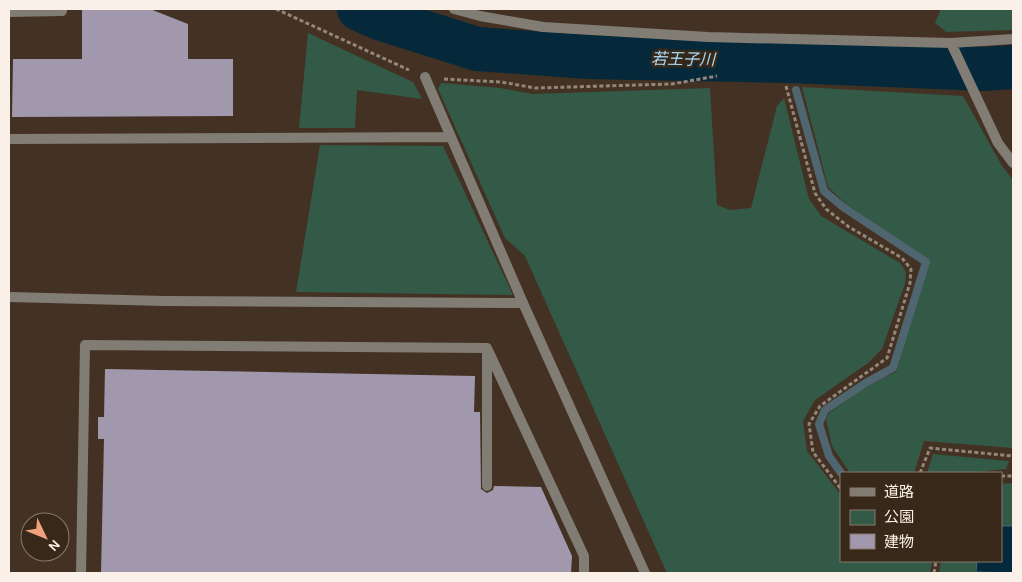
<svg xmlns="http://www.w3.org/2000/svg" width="1022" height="582" viewBox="0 0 1022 582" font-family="Karla,'Noto Sans JP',sans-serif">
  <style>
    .green { fill: #335947 }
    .water { fill: #05293b; stroke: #4f656f }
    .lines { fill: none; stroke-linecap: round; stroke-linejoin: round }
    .stream { stroke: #4f656f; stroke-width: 8 }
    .river { stroke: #05293b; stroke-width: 44 }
    .building { fill: #a298ae }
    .path { stroke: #95867a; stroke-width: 3; stroke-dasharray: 4 2.5; stroke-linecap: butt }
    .service { stroke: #827d74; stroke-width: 10 }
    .minor { stroke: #827d74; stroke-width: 10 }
    .tertiary { stroke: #827d74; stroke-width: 10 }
    .labels { text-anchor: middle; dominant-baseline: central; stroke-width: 5; stroke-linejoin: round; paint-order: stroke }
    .water-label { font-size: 16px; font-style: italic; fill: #a8ddfc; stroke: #382819 }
  </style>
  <rect width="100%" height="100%" fill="#433223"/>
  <path class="green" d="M 941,9 L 1013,9 L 1013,30 L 946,32 L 935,23 Z
    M 308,33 L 413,82 L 422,99 L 357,90 L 355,128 L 299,128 Z
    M 441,83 L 500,88 L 533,94 L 710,88 L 717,205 L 730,210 L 751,208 L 777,106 L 784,98 L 809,199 L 821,216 L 900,263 L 906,272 L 905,284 L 882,349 L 868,363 L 815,400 L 803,421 L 807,451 L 841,495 L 841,561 L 932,561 L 930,573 L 667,573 L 525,256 L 505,238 L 438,89 Z
    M 802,87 L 963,96 L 1002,166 L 1013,180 L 1013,448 L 924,441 L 914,473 L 850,473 L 832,446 L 826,419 L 829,413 L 868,385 L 896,372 L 929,261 L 846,204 L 828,187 Z
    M 320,145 L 443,146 L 513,295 L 296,292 Z
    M 933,454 L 1009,461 L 1006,469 L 968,473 L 927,473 Z
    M 1013,483 L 1013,526 L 1001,526 L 1001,484 Z
    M 941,561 L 977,561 L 976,572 L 989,573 L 939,573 Z"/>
  <path class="water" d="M 1001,526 L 1013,526 L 1013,573 L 976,572 L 977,561 L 1001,561 Z"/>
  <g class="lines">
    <path class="stream" d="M 796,90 L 824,191 L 843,207 L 926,262 L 893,368 L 867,382 L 825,410 L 819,424 L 829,456 L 841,473"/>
    <path class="river" d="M 359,9 L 379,18 L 477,49 L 588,57 L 789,61 L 984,69 L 1013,67"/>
  </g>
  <path class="building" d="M 82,9 L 150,9 L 188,24 L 188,59 L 233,59 L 233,116 L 12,117 L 13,59 L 82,59 Z
    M 105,369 L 475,376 L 474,412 L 480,412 L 481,489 L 487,493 L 493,490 L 494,486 L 541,487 L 572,556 L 571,573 L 101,573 L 104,439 L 98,439 L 98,417 L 104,417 Z"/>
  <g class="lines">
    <path class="path" d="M 276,9 L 409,70
      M 444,79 L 501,82 L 535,88 L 672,84 L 717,76
      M 786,86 L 815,193 L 826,209 L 849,227 L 902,258 L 911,269 L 910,283 L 887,358 L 820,406 L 809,424 L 813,452 L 841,489
      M 920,473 L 930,448 L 1013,456
      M 1001,476 L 1013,476
      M 934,573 L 936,561"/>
    <path class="service" d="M 9,12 L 62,11
      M 487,486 L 487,352
      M 81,573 L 85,345 L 487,348 L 584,556 L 584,573"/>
    <path class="minor" d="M 454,9 L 480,16 L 543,27 L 708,37 L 951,43 L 1013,39
      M 951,43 L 998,143 L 1013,163
      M 9,139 L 450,137
      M 9,297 L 164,301 L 523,303 L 425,77"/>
    <path class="tertiary" d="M 523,303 L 645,573"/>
  </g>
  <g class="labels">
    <g class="water-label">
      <text transform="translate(683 59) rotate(1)">若王子川</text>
    </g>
  </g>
  <rect width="1022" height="582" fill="none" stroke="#fbf0e7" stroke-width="20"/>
  <rect x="840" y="472" width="162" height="90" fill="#382819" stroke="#86786b"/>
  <rect x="850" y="488" width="25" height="8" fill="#827d74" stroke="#86786b"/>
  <text x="884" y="497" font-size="15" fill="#fbf0e7">道路</text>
  <rect x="850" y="510" width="25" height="15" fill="#335947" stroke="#86786b"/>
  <text x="884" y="522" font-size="15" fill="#fbf0e7">公園</text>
  <rect x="850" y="534" width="25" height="15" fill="#a298ae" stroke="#86786b"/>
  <text x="884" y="547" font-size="15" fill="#fbf0e7">建物</text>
  <g transform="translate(45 537) rotate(133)"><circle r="24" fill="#382819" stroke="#86786b"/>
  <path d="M0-4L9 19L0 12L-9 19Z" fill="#f1a17d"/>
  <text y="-8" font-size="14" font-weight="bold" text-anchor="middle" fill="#fbf0e7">N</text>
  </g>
</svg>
